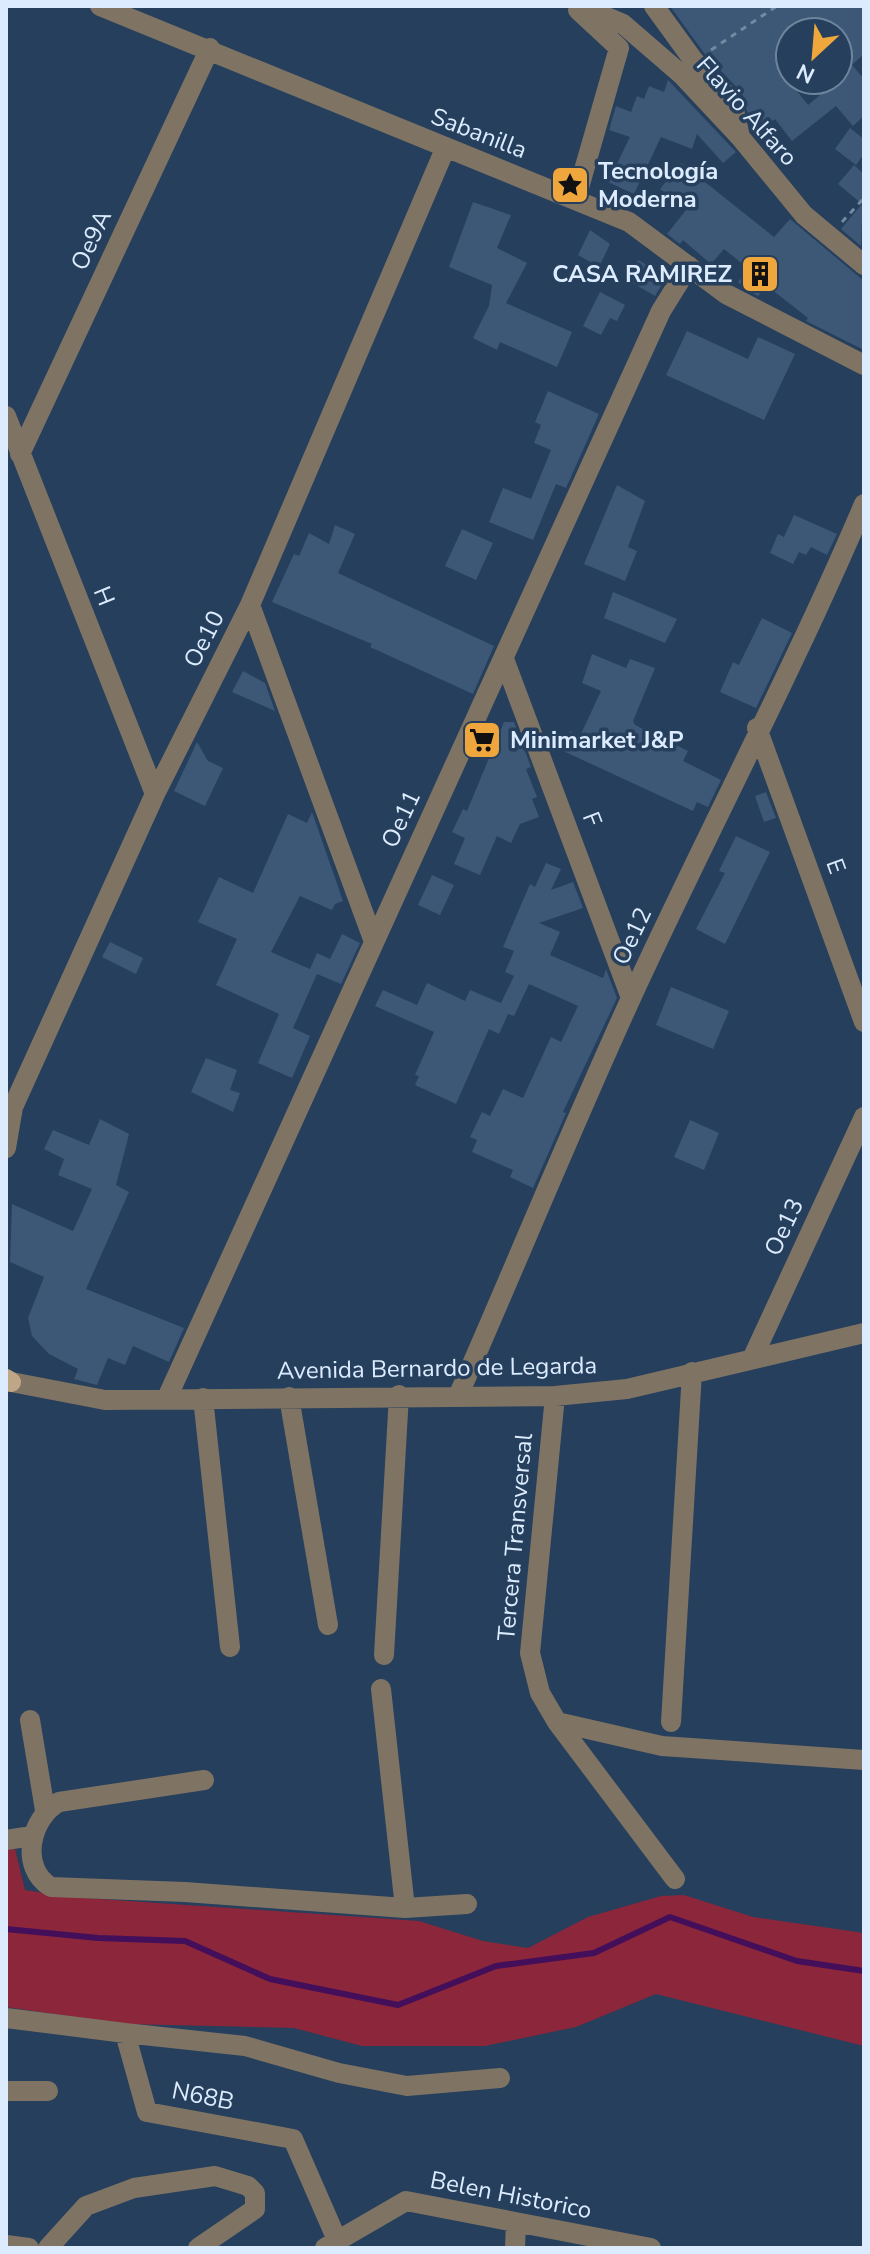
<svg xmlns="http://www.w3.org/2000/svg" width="870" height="2254" viewBox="0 0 870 2254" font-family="'Nunito Sans',sans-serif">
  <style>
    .green { fill: #8b263b }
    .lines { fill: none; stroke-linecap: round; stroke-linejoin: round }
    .stream { stroke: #430f5a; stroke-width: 6 }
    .building { fill: #3d5877; fill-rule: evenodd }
    .path { stroke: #7489a2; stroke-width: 3; stroke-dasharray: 6 6; stroke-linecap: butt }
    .minor { stroke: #7f7364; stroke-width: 20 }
    .major { stroke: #bfa687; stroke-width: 20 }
    .labels { text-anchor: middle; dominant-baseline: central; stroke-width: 7; stroke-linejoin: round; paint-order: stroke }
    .street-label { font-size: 24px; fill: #dcecfe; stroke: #253f5c }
    .poi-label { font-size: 24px; font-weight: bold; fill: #dcecfe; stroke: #253f5c; text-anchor: start }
  </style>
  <rect width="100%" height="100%" fill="#253f5c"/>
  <path class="green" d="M 15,1849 L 25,1890 L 71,1897 L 419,1921 L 483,1941 L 528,1948 L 588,1917 L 661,1896 L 684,1895 L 753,1917 L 864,1933 L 864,2046 L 656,1994 L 576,2027 L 485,2046 L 362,2046 L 294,2028 L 123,2024 L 6,2007 L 6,1850 Z"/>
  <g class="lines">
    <path class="stream" d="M 6,1929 L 98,1938 L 185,1941 L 270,1979 L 398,2005 L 496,1966 L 594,1953 L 670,1917 L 797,1961 L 864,1971"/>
  </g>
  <path class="building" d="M 670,6 L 864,6 L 864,54 L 852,65 L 864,79 L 864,116 L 853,126 L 836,106 L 792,141 L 775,119 L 759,131 L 749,119 L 742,93 L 704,53 ZM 790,32 L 838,32 L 838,80 L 808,105 L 790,82 Z
    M 668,80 L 736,152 L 723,163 L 697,134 L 692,149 L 661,137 L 634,194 L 608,182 L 630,137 L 609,130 L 616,106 L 631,112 L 637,96 L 644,99 L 649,86 L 664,92 Z
    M 850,128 L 864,139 L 864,154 L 856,165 L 835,149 Z
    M 681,163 L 774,237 L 790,219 L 864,281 L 864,350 L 806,321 L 808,318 L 767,286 L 758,296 L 751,292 L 738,282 L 749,269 L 724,249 L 711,264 L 683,240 L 680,244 L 667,234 L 686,210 L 660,189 Z
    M 854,165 L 864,174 L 861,246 L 841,229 L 862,204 L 838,184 Z
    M 473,202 L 511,215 L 497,248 L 527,263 L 506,303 L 572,332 L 557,367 L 500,342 L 497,350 L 473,338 L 489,306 L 492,285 L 449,267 Z
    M 590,230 L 610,244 L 599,267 L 578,255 Z
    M 638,260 L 667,276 L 655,296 L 626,279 Z
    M 600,292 L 625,305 L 617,321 L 610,318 L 601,335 L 583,326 Z
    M 687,331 L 748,359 L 758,337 L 795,354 L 764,420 L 666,375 Z
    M 548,391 L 599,414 L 566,488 L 556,484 L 533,540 L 489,522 L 503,488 L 531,499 L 551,450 L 534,443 L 541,425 L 535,422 Z
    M 617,485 L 645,501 L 628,547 L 637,551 L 625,581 L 584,564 Z
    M 794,515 L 837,534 L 827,555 L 811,547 L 806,555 L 799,552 L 793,564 L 770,553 L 778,534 L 784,537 Z
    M 335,525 L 355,534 L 338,573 L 494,646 L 473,694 L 370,647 L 372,644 L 272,602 L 294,554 L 299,556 L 309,533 L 329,544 Z
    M 462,529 L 493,543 L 476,580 L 445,566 Z
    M 613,592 L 677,619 L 665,643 L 604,618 Z
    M 762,618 L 792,633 L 756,708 L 720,692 L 733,662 L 739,665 Z
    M 592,654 L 626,668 L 630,659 L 655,668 L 633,721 L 635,725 L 688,751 L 683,761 L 721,780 L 708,807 L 697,802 L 693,811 L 561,750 L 570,731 L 580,736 L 601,691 L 582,683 Z
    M 243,671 L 265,683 L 275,711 L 232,692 Z
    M 504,722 L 514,722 L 531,767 L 526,769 L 537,797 L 532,799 L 539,817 L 520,824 L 511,843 L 497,836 L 480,875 L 454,864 L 465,838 L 452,832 L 463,809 L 467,811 Z
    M 197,742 L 208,761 L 223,768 L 205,806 L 174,791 Z
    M 766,792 L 776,818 L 764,822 L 755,796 Z
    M 312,812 L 343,901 L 335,904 L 332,910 L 300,896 L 271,952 L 310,969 L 317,953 L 330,959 L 342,934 L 360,943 L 341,984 L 317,974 L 293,1028 L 310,1036 L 292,1078 L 258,1063 L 279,1014 L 216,985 L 237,939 L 198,922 L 219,877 L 253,893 L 288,814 L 307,823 Z
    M 736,836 L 770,852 L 725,944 L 696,929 L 725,873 L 719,871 Z
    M 546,863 L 561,869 L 551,890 L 573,882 L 583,908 L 539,923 L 560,932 L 550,955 L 603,978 L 606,969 L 617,998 L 563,1112 L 566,1113 L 533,1188 L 510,1177 L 513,1170 L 472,1152 L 477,1140 L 470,1137 L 482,1112 L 490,1116 L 503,1089 L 523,1098 L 551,1037 L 561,1042 L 578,1006 L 529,984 L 514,1016 L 508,1014 L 499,1034 L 489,1029 L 456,1104 L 415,1085 L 419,1076 L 415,1075 L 434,1032 L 375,1006 L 383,990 L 417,1005 L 427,983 L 465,1001 L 470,990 L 501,1003 L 514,976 L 505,972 L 514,951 L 503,947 L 530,884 L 535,887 Z
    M 432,875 L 454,885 L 440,915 L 418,905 Z
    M 110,942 L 143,958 L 136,974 L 102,957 Z
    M 671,987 L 729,1011 L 713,1049 L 656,1025 Z
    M 206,1058 L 237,1070 L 230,1090 L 240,1093 L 233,1112 L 191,1092 Z
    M 100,1119 L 129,1134 L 116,1185 L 129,1192 L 86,1289 L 184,1328 L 169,1362 L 133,1346 L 125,1365 L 108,1358 L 97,1385 L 74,1379 L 78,1369 L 49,1354 L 32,1336 L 28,1318 L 44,1277 L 10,1262 L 12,1204 L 73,1231 L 92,1189 L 58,1175 L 64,1159 L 44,1149 L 53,1130 L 89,1145 Z
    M 690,1120 L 719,1133 L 704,1170 L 674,1157 Z"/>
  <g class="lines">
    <path class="path" d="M 711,50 L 777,6
      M 842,222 L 864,198"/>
    <path class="minor" d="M 100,6 L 629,222 L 726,294 L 864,365
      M 581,6 L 623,24 L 682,75 L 740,137 L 804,215 L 864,265
      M 654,6 L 694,61 L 732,101 L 740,137
      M 576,198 L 619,48 L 578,10
      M 6,416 L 155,794
      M 20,454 L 210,48
      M 250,605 L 373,939
      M 504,659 L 631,998
      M 757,728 L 864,1022
      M 6,1148 L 13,1107 L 155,794 L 250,605 L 445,149
      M 752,1359 L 864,1117
      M 6,1381 L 105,1400 L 555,1396 L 627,1389 L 864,1333
      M 459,1394 C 517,1262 572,1127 632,996 C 708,831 793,671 864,504
      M 555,1396 L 530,1653 L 540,1693 L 557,1722 L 675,1879
      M 289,1397 L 328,1625
      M 167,1398 L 661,311 L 689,266
      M 203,1398 L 230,1647
      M 384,1655 L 399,1395
      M 381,1689 L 405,1908
      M 30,1720 L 45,1810
      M 557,1722 L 662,1746 L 864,1760
      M 671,1722 L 692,1372
      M 204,1780 L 59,1802 C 30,1818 19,1868 51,1887 L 185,1892 L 405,1908 L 467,1904
      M 6,1840 L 32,1836
      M 6,2018 L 125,2033 L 147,2112 L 293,2139 L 337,2240
      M 125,2033 L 245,2046 L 339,2073 L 407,2086 L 500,2078
      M 6,2091 L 48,2091
      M 6,2245 L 29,2248
      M 48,2248 L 86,2206 L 134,2188 L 215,2176 L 248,2186 L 255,2193 L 255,2209 L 198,2248
      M 325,2248 L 406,2201 L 651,2248
      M 515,2248 L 516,2222"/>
    <path class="major" d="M 6,1379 L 11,1382"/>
  </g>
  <defs>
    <symbol id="sight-square" viewBox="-11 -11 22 22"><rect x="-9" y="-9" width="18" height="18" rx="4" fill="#efa73d" stroke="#253f5c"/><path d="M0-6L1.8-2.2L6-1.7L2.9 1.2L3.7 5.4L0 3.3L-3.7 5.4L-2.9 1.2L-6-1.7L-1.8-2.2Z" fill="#111"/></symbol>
    <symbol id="building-square" viewBox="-11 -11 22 22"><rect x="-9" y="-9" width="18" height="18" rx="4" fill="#efa73d" stroke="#253f5c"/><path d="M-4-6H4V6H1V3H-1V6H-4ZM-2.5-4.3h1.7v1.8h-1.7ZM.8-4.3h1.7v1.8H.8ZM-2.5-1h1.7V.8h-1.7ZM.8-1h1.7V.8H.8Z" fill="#111"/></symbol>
    <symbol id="supermarket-square" viewBox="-11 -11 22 22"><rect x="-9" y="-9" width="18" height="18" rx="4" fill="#efa73d" stroke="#253f5c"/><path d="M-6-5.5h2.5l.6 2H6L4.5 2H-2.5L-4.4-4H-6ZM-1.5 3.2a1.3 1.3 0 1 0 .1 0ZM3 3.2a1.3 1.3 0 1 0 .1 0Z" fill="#111"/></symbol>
  </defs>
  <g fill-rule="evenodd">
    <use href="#sight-square" x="548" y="163" width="44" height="44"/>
    <use href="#building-square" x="738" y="252" width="44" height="44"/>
    <use href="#supermarket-square" x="460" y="718" width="44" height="44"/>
  </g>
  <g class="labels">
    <g class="street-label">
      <text transform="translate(747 111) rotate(48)">Flavio Alfaro</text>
      <text transform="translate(479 133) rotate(21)">Sabanilla</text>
      <text transform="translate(91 240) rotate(-65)">Oe9A</text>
      <text transform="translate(104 596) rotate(68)">H</text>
      <text transform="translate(204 639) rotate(-63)">Oe10</text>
      <text transform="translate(401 819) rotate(-65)">Oe11</text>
      <text transform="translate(592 819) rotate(69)">F</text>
      <text transform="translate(836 866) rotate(70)">E</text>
      <text transform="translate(632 936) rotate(-65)">Oe12</text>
      <text transform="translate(784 1227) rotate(-65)">Oe13</text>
      <text transform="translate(437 1368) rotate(-1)">Avenida Bernardo de Legarda</text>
      <text transform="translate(515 1537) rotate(-85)">Tercera Transversal</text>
      <text transform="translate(203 2096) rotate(11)">N68B</text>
      <text transform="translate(511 2195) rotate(11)">Belen Historico</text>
    </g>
    <g class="poi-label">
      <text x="598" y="171">Tecnología<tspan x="598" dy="28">Moderna</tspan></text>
      <text x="732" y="274" text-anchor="end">CASA RAMIREZ</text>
      <text x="510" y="740">Minimarket J&amp;P</text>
    </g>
  </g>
  <rect width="870" height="2254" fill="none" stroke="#dcecfe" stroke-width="16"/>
  <g transform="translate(814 56) rotate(206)"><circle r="38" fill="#253f5c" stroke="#6e849d" stroke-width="2"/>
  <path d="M0-6L14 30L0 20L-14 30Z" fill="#efa73d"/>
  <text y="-12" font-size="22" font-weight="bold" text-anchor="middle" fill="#dcecfe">N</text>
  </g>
</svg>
